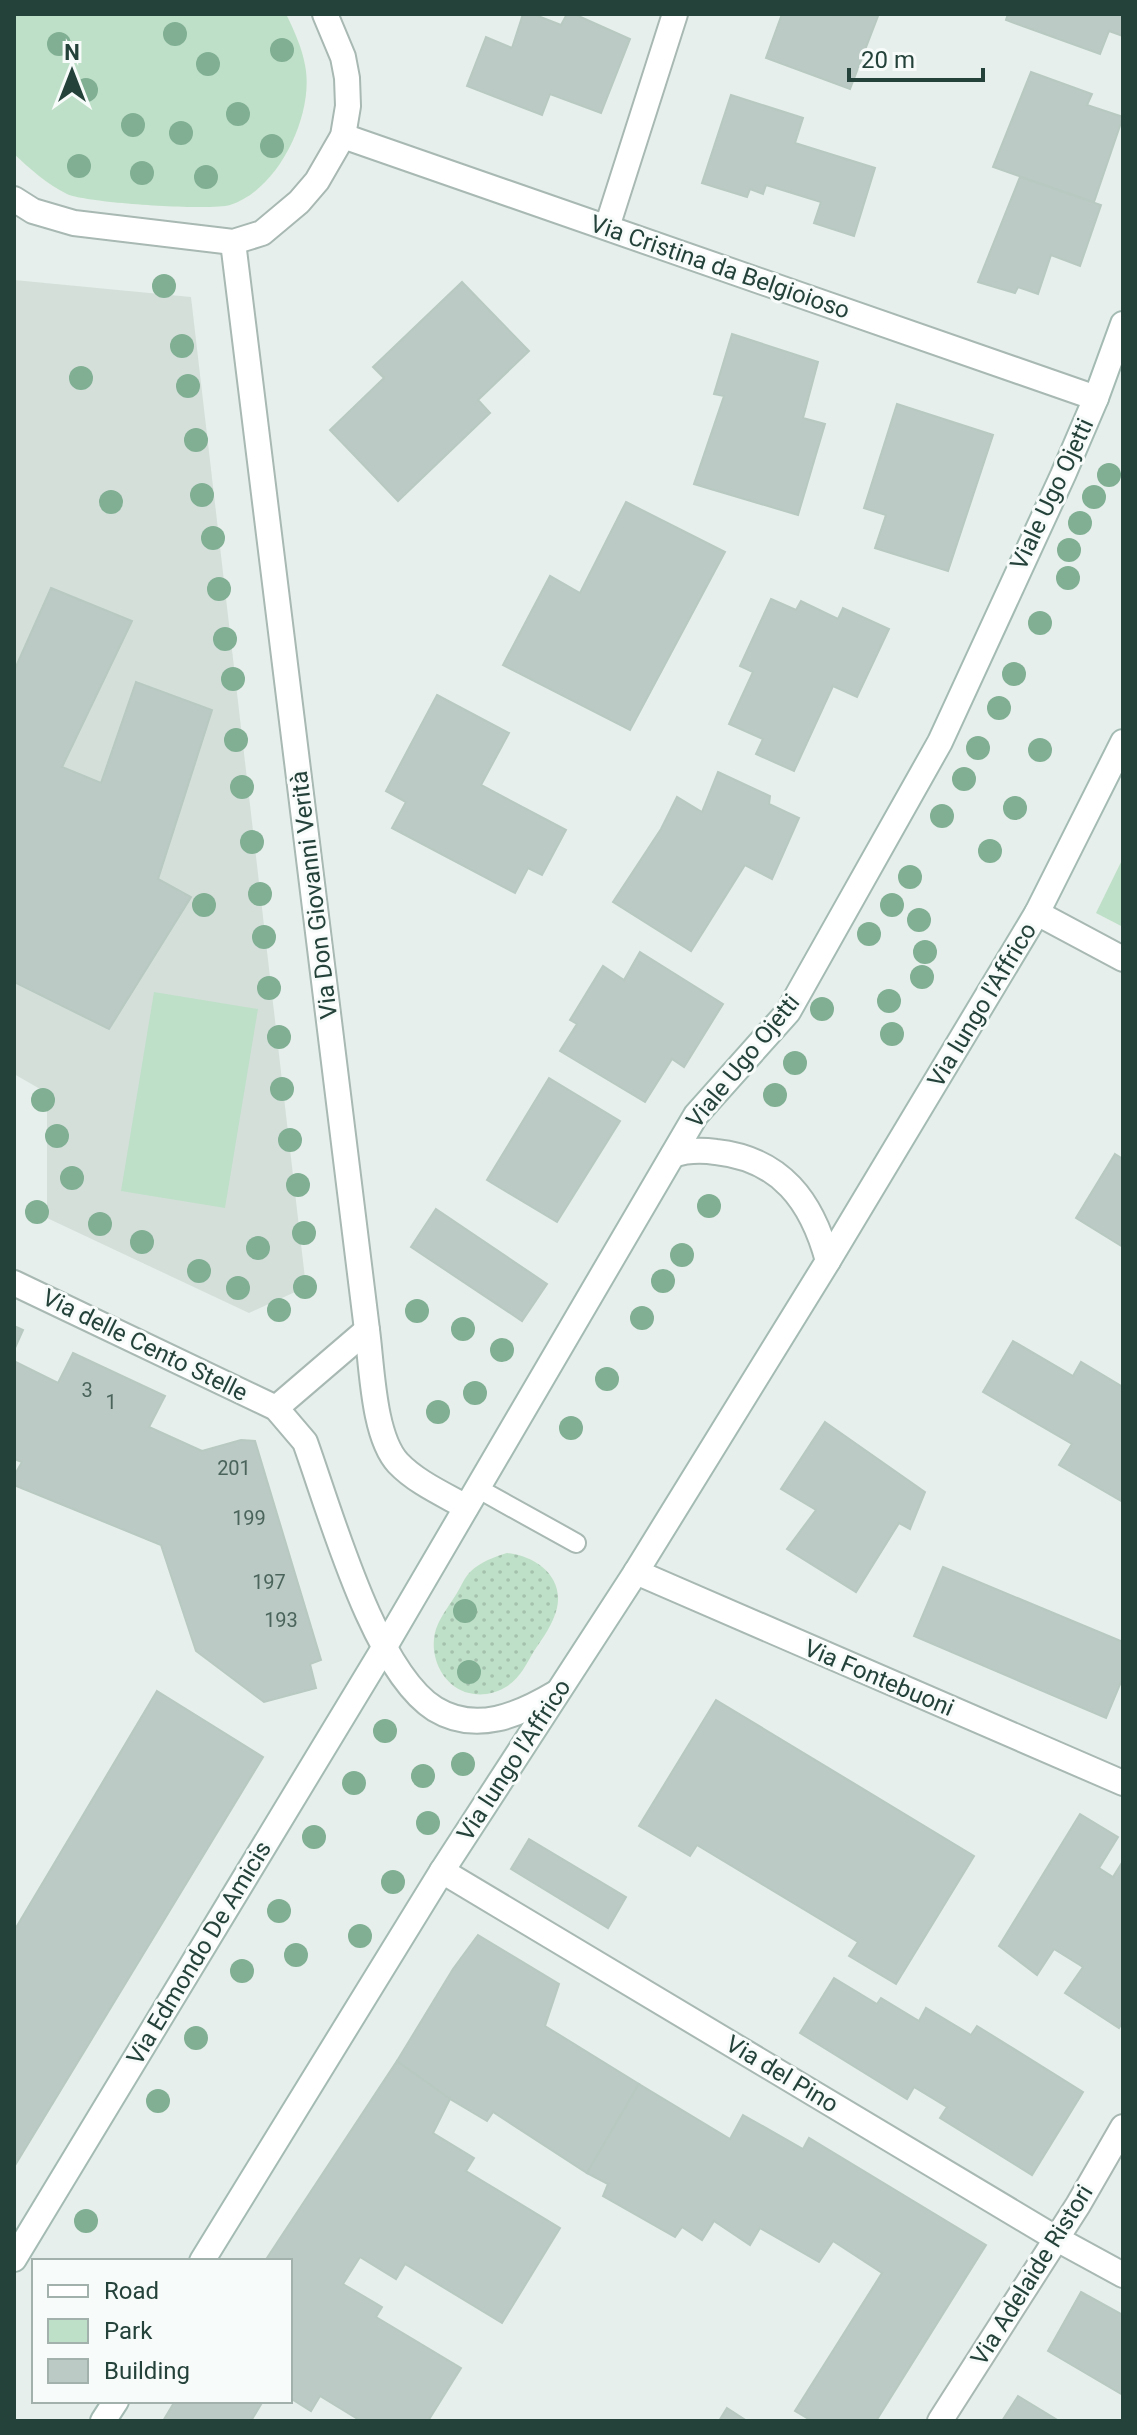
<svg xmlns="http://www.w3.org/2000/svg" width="1137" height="2435" font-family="Roboto,sans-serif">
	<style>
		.built { fill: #d4dfda }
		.grass { fill: url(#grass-dots) }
		.park { fill: #bfe0c8 }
		.building { fill: #bbcac4; stroke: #b8c9c2; stroke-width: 2 }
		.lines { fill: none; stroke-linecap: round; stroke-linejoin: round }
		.lane-casing { stroke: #a8b8b2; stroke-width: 22 }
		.street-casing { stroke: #a8b8b2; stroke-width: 28 }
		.secondary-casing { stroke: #a4bbb3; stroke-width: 28 }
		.lane { stroke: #fff; stroke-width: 18 }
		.street { stroke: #fff; stroke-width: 24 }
		.secondary { stroke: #fff; stroke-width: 24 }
		.tree { fill: #80af93 }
		.labels { text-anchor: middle; stroke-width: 6; stroke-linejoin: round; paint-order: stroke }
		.number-label { font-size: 20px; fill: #4a645c }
		.street-label { font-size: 24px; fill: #24423a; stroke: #f7fbf9 }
	</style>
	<defs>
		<pattern id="grass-dots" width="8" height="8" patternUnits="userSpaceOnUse" patternTransform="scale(2)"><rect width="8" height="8" fill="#bfe0c8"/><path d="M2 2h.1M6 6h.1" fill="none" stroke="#a4c1ad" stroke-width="1.8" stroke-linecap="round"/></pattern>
	</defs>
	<rect width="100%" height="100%" fill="#e6efeb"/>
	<path class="built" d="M14,280l177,17 115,990 -57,26 -202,-95v-125l-33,-19z"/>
	<path class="grass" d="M507,1553c28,3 57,23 50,55 -4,16 -14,30 -23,43 -8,14 -15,29 -30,37 -10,6 -24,8 -35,5 -29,-7 -43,-43 -31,-69 5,-11 13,-21 19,-31 4,-6 7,-15 13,-21 10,-10 24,-15 37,-19z"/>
	<g class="park">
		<path d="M14,14h272c8,16 16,34 19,51 10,48 -26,125 -75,140 -20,6 -144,-2 -163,-11 -20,-10 -37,-25 -53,-40z"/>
		<path d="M1123,858v69l-27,-14z"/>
		<path d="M154,992l104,17 -33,199 -104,-17z"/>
	</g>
	<g class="building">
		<path d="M523,14h10l28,11 6,-11h7l56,25 -29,74 -51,-19 -8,21 -75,-29 19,-49 26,11z"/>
		<path d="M782,14l96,2 -28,73 -84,-31z"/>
		<path d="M1008,14h115v22l-14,-5 -9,23 -94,-34z"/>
		<path d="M1031,72l61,22 -5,11 36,12 -29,85 -101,-35z"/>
		<path d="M731,95l72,23 -8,25 80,25 -21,68 -40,-13 7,-21 -55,-17 -3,9 -13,-5 -3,8 -45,-14z"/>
		<path d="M1020,177l81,28 -21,61 -29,-11 -13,39 -20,-7 -3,6 -37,-11z"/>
		<path d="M462,282l67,69 -51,49 12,13 -92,88 -68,-71 54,-52 -11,-11z"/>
		<path d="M732,334l86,28 -15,56 22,6 -27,91 -104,-31 30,-88 -10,-2z"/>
		<path d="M897,404l96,31 -45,136 -73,-23 11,-33 -22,-7z"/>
		<path d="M626,502l99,50 -95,178 -127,-65 47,-89 30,17z"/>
		<path d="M51,588l81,33 -70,146 39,16 35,-101 76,28 -54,169 33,18 -82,132 -95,-47v-311z"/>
		<path d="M771,599l25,11 5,-9 37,18 5,-11 46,21 -32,68 -24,-11 -39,85 -38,-17 7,-15 -34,-15 24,-52 -13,-6z"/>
		<path d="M437,695l72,38 -28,52 85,45 -24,45 -14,-7 -13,25 -123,-65 14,-26 -20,-11z"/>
		<path d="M718,772l52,24 -1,8 30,14 -27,61 -27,-14 -54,86 -78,-49 48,-73 16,-32 25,15z"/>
		<path d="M640,952l83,52 -39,63 -12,-8 -27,43 -85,-51 17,-27 -7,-4 33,-54 21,14z"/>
		<path d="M549,1078l71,43 -63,101 -70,-42z"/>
		<path d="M1115,1154l8,5v88l-47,-29z"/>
		<path d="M436,1209l111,75 -25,37 -111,-74z"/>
		<path d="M14,1326l9,4 -9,20z"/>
		<path d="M1013,1341l60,35 8,-14 42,25v115l-64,-37 13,-21 -89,-52z"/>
		<path d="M73,1353l92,43 -16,31 53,24 39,-11 14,1 66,219 -11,4 6,24 -52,14 -68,-51 -35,-106 -147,-60v-9l8,-14 -8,-3v-98l44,22z"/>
		<path d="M825,1422l100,70 -15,37 -11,-6 -43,69 -69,-43 29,-39 -35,-21z"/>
		<path d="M943,1567l180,75v35l-17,41 -192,-82z"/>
		<path d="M157,1691l106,66 -249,410v-236z"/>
		<path d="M716,1700l258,156 -78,128 -47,-28 9,-14 -161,-97 -7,11 -51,-30z"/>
		<path d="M1080,1814l38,23 -19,31 14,9 10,-16v160l-4,7 -54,-35 18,-26 -29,-18 -17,26 -38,-29z"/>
		<path d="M529,1839l97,58 -18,31 -97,-59z"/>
		<path d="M478,1935l81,49 -14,42 94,58 -52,89 -94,-61 -6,9 -37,-22 -53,-38 56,-92z"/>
		<path d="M834,1978l43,26 4,-6 38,23 7,-13 45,27 6,-9 106,66 -51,83 -92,-57 7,-11 -33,-20 -7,12 -107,-66z"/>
		<path d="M397,2061l53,38 -17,34 41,25 -8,13 94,57 -58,95 -97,-59 -9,15 -36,-22 -17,27 39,23 -6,10 85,51 -33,53h-67l-41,-25 -9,15 -21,-13v-137h-25z"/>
		<path d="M639,2084l91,55 13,-24 60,34 6,-11 177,107 -110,176h-64l-17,-10 87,-138 -49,-32 -14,21 -59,-34 -10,17 -36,-24 -12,19 -20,-13 -7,10 -72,-41 5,-12 -21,-11z"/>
		<path d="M1081,2292l42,23v80l-75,-44z"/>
		<path d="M1018,2396l41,25h-57z"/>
		<path d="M175,2401h88l-12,20h-88z"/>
		<path d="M727,2408l20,13h-28z"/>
	</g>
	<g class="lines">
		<defs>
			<path id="lane" d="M477,1488l99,55"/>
			<g id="street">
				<path d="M343,136l753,262"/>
				<path d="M14,199l19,12 41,12 159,19 29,-9 37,-31 18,-21 26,-45 5,-30 -1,-28 -4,-21 -18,-43"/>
				<path d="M607,227l68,-213"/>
				<path d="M233,242l134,1088c5,36 6,106 31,133 18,19 45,31 68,44"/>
				<path d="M1037,913l86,46"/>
				<path d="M673,1155c14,-5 28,-5 43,-3 65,7 96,49 112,109"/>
				<path d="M14,1283l262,125 29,34c25,69 69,229 130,267 41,25 84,6 121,-16"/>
				<path d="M276,1408l91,-78"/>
				<path d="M636,1572l487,211"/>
				<path d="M442,1871l615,368 66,36"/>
				<path d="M940,2421l138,-216 45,-78"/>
			</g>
			<g id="secondary">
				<path d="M14,2259l370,-611 312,-533 92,-103 152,-270 123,-267 33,-77 27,-74"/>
				<path d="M202,2261l240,-390 194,-299 192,-311 209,-348 86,-171"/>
				<path d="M103,2421l13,-20"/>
			</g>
		</defs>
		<use href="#lane" class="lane-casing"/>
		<use href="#street" class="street-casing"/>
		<use href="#secondary" class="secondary-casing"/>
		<use href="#lane" class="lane"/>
		<use href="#street" class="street"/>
		<use href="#secondary" class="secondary"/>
	</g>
	<g class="tree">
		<circle cx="175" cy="34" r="12"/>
		<circle cx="59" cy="44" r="12"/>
		<circle cx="282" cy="50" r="12"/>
		<circle cx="208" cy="64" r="12"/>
		<circle cx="86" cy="90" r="12"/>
		<circle cx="238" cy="114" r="12"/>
		<circle cx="133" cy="125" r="12"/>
		<circle cx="181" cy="133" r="12"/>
		<circle cx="272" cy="146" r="12"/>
		<circle cx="79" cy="166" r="12"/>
		<circle cx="142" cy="173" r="12"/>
		<circle cx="206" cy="177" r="12"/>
		<circle cx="164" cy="286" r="12"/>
		<circle cx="182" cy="346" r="12"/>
		<circle cx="81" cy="378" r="12"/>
		<circle cx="188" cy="386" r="12"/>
		<circle cx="196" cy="440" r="12"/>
		<circle cx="1109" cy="475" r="12"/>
		<circle cx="202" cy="495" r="12"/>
		<circle cx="1094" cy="497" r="12"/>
		<circle cx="111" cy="502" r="12"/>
		<circle cx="1080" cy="523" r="12"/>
		<circle cx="213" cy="538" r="12"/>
		<circle cx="1069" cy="550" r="12"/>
		<circle cx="1068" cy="578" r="12"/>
		<circle cx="219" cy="589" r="12"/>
		<circle cx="1040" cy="623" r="12"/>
		<circle cx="225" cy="639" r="12"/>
		<circle cx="1014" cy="674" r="12"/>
		<circle cx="233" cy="679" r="12"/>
		<circle cx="999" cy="708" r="12"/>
		<circle cx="236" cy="740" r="12"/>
		<circle cx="978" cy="748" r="12"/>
		<circle cx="1040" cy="750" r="12"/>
		<circle cx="964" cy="779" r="12"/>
		<circle cx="242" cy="787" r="12"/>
		<circle cx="1015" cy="808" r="12"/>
		<circle cx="942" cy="816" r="12"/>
		<circle cx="252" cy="842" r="12"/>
		<circle cx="990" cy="851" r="12"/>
		<circle cx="910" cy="877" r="12"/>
		<circle cx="260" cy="894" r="12"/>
		<circle cx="204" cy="905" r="12"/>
		<circle cx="892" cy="905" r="12"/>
		<circle cx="919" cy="920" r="12"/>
		<circle cx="869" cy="934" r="12"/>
		<circle cx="264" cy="937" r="12"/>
		<circle cx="925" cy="952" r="12"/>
		<circle cx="922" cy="977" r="12"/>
		<circle cx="269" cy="988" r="12"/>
		<circle cx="889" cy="1001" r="12"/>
		<circle cx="822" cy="1009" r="12"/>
		<circle cx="892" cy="1034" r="12"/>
		<circle cx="279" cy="1037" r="12"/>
		<circle cx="795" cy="1063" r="12"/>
		<circle cx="282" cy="1089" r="12"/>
		<circle cx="775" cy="1095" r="12"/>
		<circle cx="43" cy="1100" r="12"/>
		<circle cx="57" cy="1136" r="12"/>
		<circle cx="290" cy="1140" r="12"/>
		<circle cx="72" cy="1178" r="12"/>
		<circle cx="298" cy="1185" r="12"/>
		<circle cx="709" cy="1206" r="12"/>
		<circle cx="37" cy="1212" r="12"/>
		<circle cx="100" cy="1224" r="12"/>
		<circle cx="304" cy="1233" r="12"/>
		<circle cx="142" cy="1242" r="12"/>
		<circle cx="258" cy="1248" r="12"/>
		<circle cx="682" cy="1255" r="12"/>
		<circle cx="199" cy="1271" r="12"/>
		<circle cx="663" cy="1281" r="12"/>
		<circle cx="305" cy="1287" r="12"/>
		<circle cx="238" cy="1288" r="12"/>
		<circle cx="279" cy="1310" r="12"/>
		<circle cx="417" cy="1311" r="12"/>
		<circle cx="642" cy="1318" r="12"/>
		<circle cx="463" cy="1329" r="12"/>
		<circle cx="502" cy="1350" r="12"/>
		<circle cx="607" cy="1379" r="12"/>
		<circle cx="475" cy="1393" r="12"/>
		<circle cx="438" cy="1412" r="12"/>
		<circle cx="571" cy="1428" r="12"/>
		<circle cx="465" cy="1611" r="12"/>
		<circle cx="469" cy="1672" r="12"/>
		<circle cx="385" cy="1731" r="12"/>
		<circle cx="463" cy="1764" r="12"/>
		<circle cx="423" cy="1776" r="12"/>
		<circle cx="354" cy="1783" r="12"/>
		<circle cx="428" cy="1823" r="12"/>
		<circle cx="314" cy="1837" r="12"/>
		<circle cx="393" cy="1882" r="12"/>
		<circle cx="279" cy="1911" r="12"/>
		<circle cx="360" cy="1936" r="12"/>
		<circle cx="296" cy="1955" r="12"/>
		<circle cx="242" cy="1971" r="12"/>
		<circle cx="196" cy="2038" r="12"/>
		<circle cx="158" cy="2101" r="12"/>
		<circle cx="86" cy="2221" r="12"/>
	</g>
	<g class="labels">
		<g class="number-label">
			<text x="87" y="1397">3</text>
			<text x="111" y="1409">1</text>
			<text x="234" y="1475">201</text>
			<text x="249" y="1525">199</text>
			<text x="269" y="1589">197</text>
			<text x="281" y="1627">193</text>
		</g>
		<g class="street-label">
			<text transform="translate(720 267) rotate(19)" y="8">Via Cristina da Belgioioso</text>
			<text transform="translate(1052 494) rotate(-65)" y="8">Viale Ugo Ojetti</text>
			<text transform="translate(314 895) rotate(-97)" y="8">Via Don Giovanni Verità</text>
			<text transform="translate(982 1005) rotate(-59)" y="8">Via lungo l'Affrico</text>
			<text transform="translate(743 1061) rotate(-51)" y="8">Viale Ugo Ojetti</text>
			<text transform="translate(145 1345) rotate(26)" y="8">Via delle Cento Stelle</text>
			<text transform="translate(879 1678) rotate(23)" y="8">Via Fontebuoni</text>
			<text transform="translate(514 1760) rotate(-57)" y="8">Via lungo l'Affrico</text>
			<text transform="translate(199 1953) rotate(-59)" y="8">Via Edmondo De Amicis</text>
			<text transform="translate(782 2074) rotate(31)" y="8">Via del Pino</text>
			<text transform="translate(1032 2275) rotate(-58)" y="8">Via Adelaide Ristori</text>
		</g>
	</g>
	<rect width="1137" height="2435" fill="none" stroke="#24423a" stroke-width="32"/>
	<rect x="32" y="2259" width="260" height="144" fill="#f7fbf9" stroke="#a3b1ad" stroke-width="2"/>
	<rect x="48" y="2285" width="40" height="12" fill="#ffffff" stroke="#a3b1ad" stroke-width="2"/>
	<text x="104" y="2299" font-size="24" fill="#24423a">Road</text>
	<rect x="48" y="2319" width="40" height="24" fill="#bfe0c8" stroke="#a3b1ad" stroke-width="2"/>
	<text x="104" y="2339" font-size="24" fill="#24423a">Park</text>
	<rect x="48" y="2359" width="40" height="24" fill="#bbcac4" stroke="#a3b1ad" stroke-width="2"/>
	<text x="104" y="2379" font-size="24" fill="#24423a">Building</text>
	<g transform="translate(72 72)" stroke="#f7fbf9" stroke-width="6" paint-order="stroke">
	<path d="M0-6L14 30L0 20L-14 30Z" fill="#24423a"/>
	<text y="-12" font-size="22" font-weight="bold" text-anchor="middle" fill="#24423a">N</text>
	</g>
	<path d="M849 68v12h134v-12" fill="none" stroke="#24423a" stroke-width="4"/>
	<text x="861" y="68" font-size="24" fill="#24423a" stroke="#f7fbf9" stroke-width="6" paint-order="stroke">20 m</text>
</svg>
